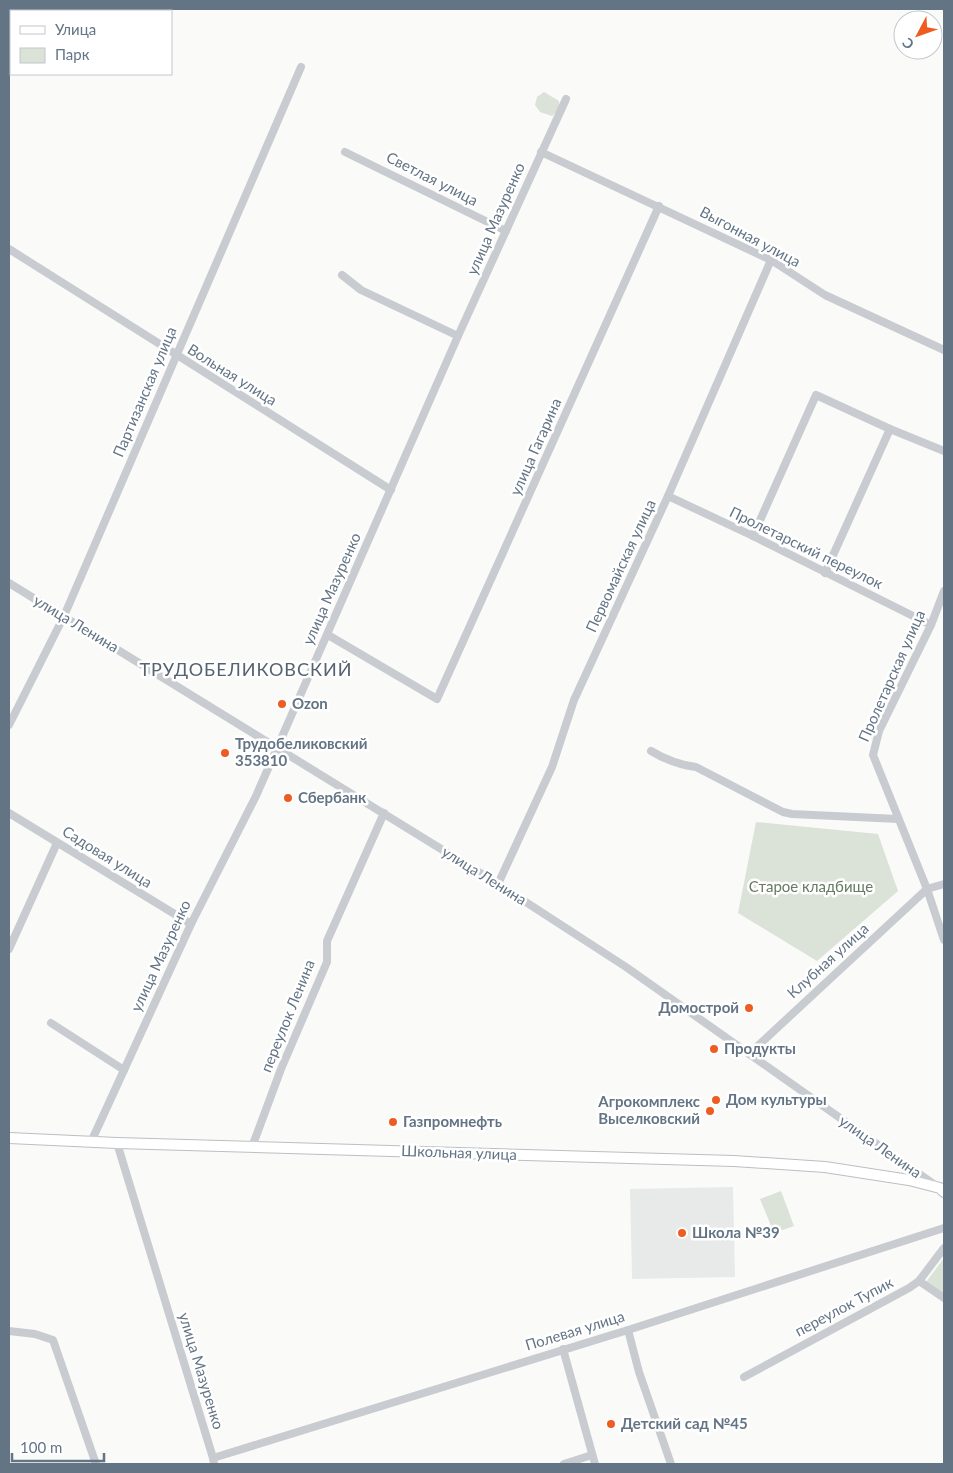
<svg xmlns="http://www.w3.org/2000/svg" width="953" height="1473" font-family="Lato,sans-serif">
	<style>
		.built { fill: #e8e9e9 }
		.green { fill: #dbe2d8 }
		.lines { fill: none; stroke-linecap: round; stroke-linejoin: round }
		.major-casing { stroke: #bbbfc3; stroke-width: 12 }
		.minor { stroke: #c8ccd0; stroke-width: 8 }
		.major { stroke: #fff; stroke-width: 10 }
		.rail-casing { stroke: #a8aeb5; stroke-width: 4 }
		.rail { stroke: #fff; stroke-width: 2; stroke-dasharray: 5.5; stroke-linecap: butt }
		.poi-dot { fill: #ef5c22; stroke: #fff; stroke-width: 2 }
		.labels { text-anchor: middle; stroke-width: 5; stroke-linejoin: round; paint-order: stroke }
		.street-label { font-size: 15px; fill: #637485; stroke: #fff }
		.poi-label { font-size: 15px; font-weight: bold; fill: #637485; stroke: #fff; text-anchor: start }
		.park-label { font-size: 15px; fill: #667b62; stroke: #fff }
		.quarter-label { font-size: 18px; letter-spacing: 1px; fill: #55626f; stroke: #fff }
	</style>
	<rect width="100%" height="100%" fill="#fafaf8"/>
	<path class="built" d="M733,1187l2,90 -103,2 -2,-90z"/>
	<g class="green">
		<path d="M544,92l15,9c1,7 -2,11 -7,15l-12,-4 -5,-7 2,-8z"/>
		<path d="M756,822l122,12 20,57 -81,70 -79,-48z"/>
		<path d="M781,1191l13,35 -20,7 -14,-34z"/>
		<path d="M944,1258v36l-18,-12z"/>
	</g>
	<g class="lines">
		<defs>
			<path id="major" d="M9,1138l108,5 617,18 91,6 84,13 31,8 4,4"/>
		</defs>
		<use href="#major" class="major-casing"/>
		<g class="minor">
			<path d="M345,152l161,79"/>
			<path d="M541,152l230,108 54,35 119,55"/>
			<path d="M9,249l382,241"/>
			<path d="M342,275l19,15 97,46"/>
			<path d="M668,496l85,40 178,89"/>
			<path d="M753,536l63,-141 74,34 54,22"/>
			<path d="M825,573l65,-144"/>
			<path d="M9,583l489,301 128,83 309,218"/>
			<path d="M944,591l-13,34 -52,106 -6,24 54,134 17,51"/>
			<path d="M328,635l109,64 222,-493"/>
			<path d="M9,725l55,-109 237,-549"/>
			<path d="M651,751c15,9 28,14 45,16l87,45 9,2 106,5"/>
			<path d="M9,813l182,111"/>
			<path d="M498,884l54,-117 22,-67 94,-204 103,-236"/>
			<path d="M9,949l48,-106"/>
			<path d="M51,1023l73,47"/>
			<path d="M749,1054l178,-165 17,-5"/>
			<path d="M91,1142l100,-218 65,-128 202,-460 108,-237"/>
			<path d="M117,1143l96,315 1,6"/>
			<path d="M252,1147l29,-78 46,-107v-21l57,-128"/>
			<path d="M919,1281l25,17"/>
			<path d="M628,1330l11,42 32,92"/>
			<path d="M9,1331l26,3 18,6 43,124"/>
			<path d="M563,1349l32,115"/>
			<path d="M744,1377l165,-89 10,-7 25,-33"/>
			<path d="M213,1458l415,-128 316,-102"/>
			<path d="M564,1464l28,-9"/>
		</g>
		<use href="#major" class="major"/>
		<defs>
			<g id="rail">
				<path d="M55,11l6,-2"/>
				<path d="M72,11l7,-2"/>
				<path d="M9,29l2,-1"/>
			</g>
		</defs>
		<use href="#rail" class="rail-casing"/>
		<use href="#rail" class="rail"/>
	</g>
	<g class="poi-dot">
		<circle cx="282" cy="704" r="5"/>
		<circle cx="225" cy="753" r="5"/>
		<circle cx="288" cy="798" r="5"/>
		<circle cx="749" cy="1008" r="5"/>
		<circle cx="714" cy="1049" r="5"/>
		<circle cx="716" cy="1100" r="5"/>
		<circle cx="710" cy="1111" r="5"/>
		<circle cx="393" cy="1122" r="5"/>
		<circle cx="682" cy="1233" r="5"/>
		<circle cx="611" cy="1424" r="5"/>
	</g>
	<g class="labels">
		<g class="street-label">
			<text transform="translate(432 179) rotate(27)" y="5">Светлая улица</text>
			<text transform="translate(496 219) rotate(-66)" y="5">улица Мазуренко</text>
			<text transform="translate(750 237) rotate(28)" y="5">Выгонная улица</text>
			<text transform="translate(232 375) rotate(32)" y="5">Вольная улица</text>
			<text transform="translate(145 392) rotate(-67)" y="5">Партизанская улица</text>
			<text transform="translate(536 447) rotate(-66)" y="5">улица Гагарина</text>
			<text transform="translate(806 548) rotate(26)" y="5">Пролетарский переулок</text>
			<text transform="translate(621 566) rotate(-65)" y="5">Первомайская улица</text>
			<text transform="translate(332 589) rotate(-66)" y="5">улица Мазуренко</text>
			<text transform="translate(76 624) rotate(31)" y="5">улица Ленина</text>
			<text transform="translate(892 676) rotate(-66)" y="5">Пролетарская улица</text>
			<text transform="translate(107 857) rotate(32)" y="5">Садовая улица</text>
			<text transform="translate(484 876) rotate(32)" y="5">улица Ленина</text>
			<text transform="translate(161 956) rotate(-65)" y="5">улица Мазуренко</text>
			<text transform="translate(828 961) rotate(-42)" y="5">Клубная улица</text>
			<text transform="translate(288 1016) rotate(-68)" y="5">переулок Ленина</text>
			<text transform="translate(880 1147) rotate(35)" y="5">улица Ленина</text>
			<text transform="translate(459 1153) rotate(2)" y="5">Школьная улица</text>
			<text transform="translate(844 1307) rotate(-28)" y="5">переулок Тупик</text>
			<text transform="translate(575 1331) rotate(-17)" y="5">Полевая улица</text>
			<text transform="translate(201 1371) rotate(73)" y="5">улица Мазуренко</text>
		</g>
		<g class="poi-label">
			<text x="292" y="709">Ozon</text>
			<text x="235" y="749">Трудобеликовский<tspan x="235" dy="17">353810</tspan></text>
			<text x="298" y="803">Сбербанк</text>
			<text x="739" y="1013" text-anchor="end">Домострой</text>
			<text x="724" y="1054">Продукты</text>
			<text x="726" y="1105">Дом культуры</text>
			<text x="700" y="1107" text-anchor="end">Агрокомплекс<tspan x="700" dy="17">Выселковский</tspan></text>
			<text x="403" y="1127">Газпромнефть</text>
			<text x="692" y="1238">Школа №39</text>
			<text x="621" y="1429">Детский сад №45</text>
		</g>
		<g class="park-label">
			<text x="811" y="892">Старое кладбище</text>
		</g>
		<g class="quarter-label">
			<text x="246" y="676">ТРУДОБЕЛИКОВСКИЙ</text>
		</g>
	</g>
	<rect width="953" height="1473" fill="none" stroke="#637485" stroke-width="20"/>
	<rect x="10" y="10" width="162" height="65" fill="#ffffff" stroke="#c1c7ce"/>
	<rect x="20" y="26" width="25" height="8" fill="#ffffff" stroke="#c1c7ce"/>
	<text x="55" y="35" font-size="15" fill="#637485">Улица</text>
	<rect x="20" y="48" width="25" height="15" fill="#dbe2d8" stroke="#c1c7ce"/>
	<text x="55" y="60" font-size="15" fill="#637485">Парк</text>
	<g transform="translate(918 35) rotate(229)"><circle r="24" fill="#ffffff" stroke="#c1c7ce"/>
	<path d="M0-4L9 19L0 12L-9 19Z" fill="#ef5c22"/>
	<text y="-8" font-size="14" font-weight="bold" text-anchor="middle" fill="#637485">С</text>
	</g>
	<path d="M12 1453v8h92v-8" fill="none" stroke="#637485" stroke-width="2.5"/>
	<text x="20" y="1453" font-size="15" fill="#637485" stroke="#ffffff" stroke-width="4" paint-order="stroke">100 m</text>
</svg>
